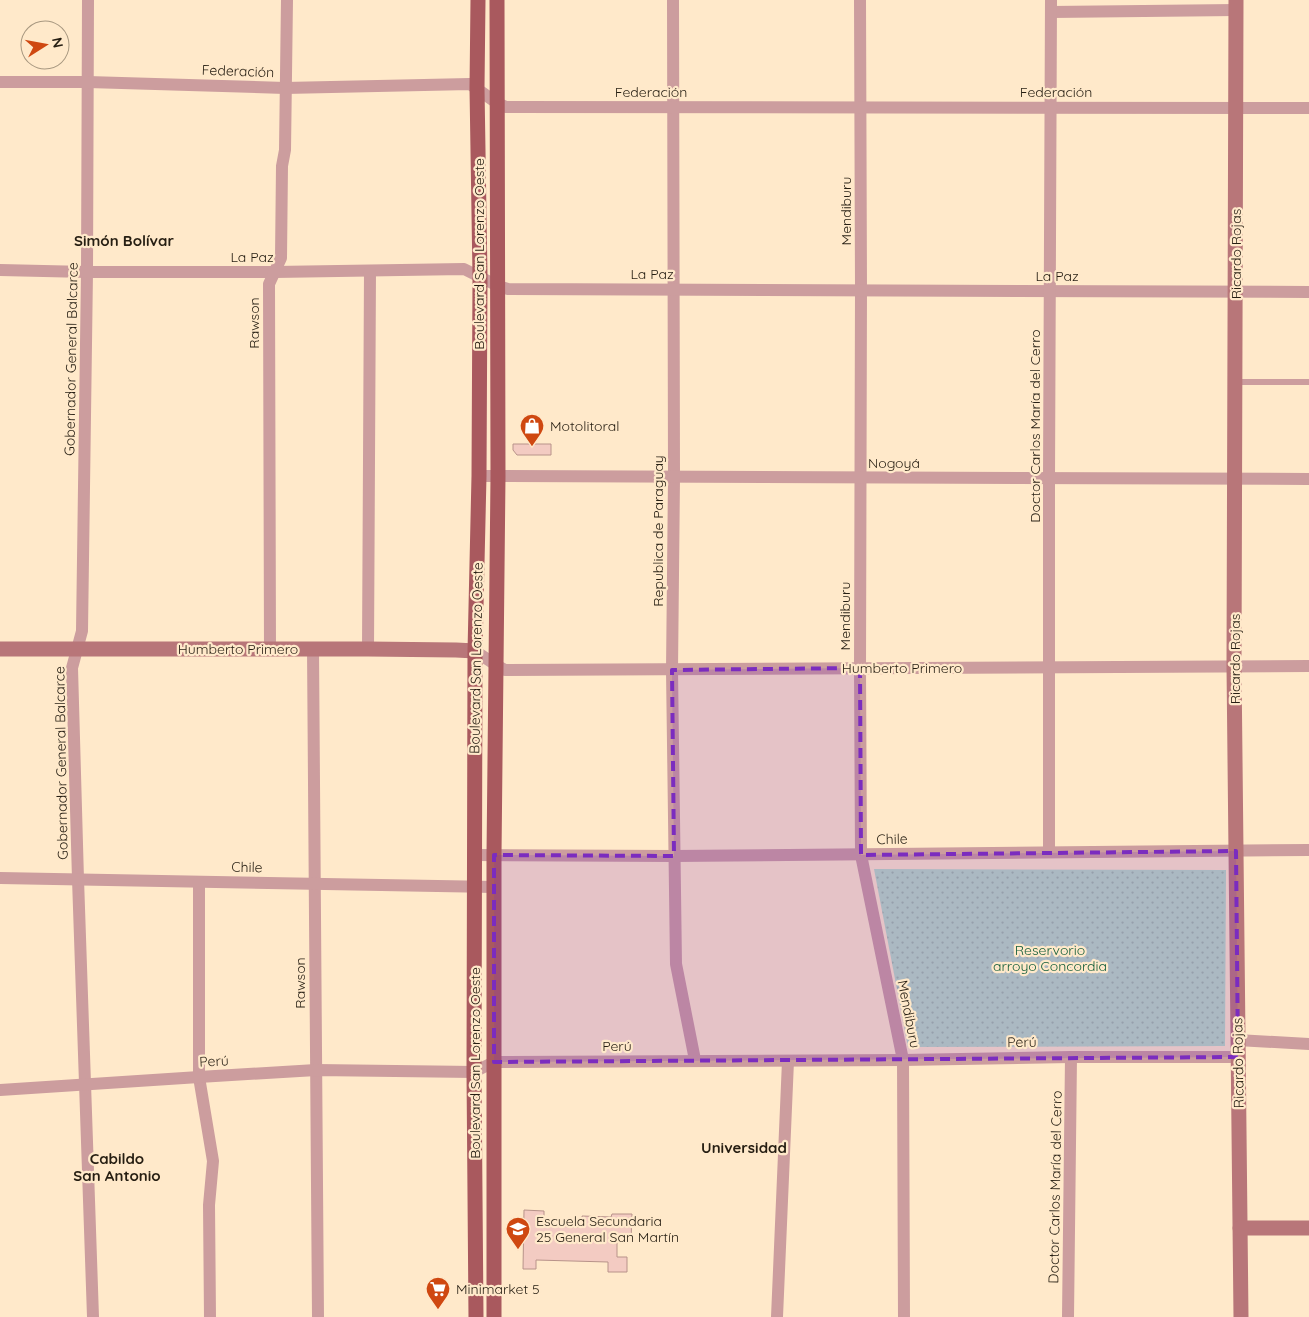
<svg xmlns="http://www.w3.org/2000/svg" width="1309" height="1317" font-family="Quicksand,sans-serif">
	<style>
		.park { fill: url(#park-dots) }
		.building { fill: #f3cbc2; stroke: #b8938a }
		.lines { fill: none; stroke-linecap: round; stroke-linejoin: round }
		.lane { stroke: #cc9d9e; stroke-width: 6 }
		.street { stroke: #cc9d9e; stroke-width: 12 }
		.secondary { stroke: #b87679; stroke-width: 15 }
		.primary { stroke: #a9595e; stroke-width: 15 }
		.marked { fill: #7b2cbf; fill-opacity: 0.2; stroke: #7b2cbf; stroke-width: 4; stroke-dasharray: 10 6; stroke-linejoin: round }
		.labels { text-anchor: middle; stroke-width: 4.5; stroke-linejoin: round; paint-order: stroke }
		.street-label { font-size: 14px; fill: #261e12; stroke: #ffe9ca }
		.poi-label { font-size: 14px; fill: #261e12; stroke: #ffe9ca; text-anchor: start }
		.park-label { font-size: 14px; fill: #135d39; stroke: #ffe9ca }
		.neighbourhood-label { font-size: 15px; font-weight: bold; fill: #261e12; stroke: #ffe9ca }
	</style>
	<defs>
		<pattern id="park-dots" width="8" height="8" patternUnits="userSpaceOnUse" patternTransform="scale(1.25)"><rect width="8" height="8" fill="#b7dcc4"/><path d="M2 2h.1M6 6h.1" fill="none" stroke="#9dbca7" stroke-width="1.8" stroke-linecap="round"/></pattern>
	</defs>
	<rect width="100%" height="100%" fill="#ffe9ca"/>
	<path class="park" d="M874,869l352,1 -1,176 -317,1z"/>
	<g class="building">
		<path d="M513,444h38v11h-34l-4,-5z"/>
		<path d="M524,1210l20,1v15l38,1v-11l29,1 1,-3h20l-1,26h-14v17h10v15h-19v-10l-72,-2v9h-13z"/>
	</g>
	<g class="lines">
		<path class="lane" d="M1236,382h73"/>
		<g class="street">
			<path d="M88,0l-1,272 -5,359 -10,37 6,211 15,438"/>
			<path d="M673,0l1,478 -2,192 4,294 19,96"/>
			<path d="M860,0l1,289 -1,379 1,187 42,205 1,257"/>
			<path d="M1051,12l185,-2"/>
			<path d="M0,82h88l197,6 185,-4 27,19 9,4 803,1"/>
			<path d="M0,270l87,2h188l189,-3 34,17 10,3 801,3"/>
			<path d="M479,476l830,3"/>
			<path d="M270,649l-1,-365 12,-26 1,-92 3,-16 2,-150"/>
			<path d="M313,649l5,668"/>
			<path d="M368,649l2,-378"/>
			<path d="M475,651l21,14 9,5 804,-4"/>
			<path d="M1049,852v-374l2,-478"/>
			<path d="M475,855l199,1 635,-6"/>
			<path d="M0,878l494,9"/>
			<path d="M199,882v195l14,84 -4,44 1,112"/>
			<path d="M1237,1040l72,4"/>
			<path d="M0,1090l199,-13 117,-7 158,2 20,-10 409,-2 168,-3h167"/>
			<path d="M777,1317l11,-256"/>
			<path d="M1068,1317l3,-260"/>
		</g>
		<g class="secondary">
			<path d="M1236,0l-2,666 7,651"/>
			<path d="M0,649h368l88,1 19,1"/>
			<path d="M1240,1228h69"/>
		</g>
		<g class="primary">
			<path d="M476,1317l-2,-245 1,-421 4,-175 1,-200 -3,-188 1,-88"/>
			<path d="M494,1317v-462l4,-379 -1,-476"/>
		</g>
	</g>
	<path class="marked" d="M860,668l1,187 375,-4 2,206 -744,5v-207l180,1 -2,-186z"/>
	<defs>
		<symbol id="shop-pin" viewBox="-11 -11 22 30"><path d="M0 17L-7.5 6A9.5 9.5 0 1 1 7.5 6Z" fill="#cf4811" stroke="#ffe9ca"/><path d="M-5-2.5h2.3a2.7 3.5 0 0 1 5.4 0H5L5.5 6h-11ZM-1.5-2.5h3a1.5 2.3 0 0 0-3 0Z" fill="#fff"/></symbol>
		<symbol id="school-pin" viewBox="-11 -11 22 30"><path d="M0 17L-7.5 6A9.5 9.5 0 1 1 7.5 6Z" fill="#cf4811" stroke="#ffe9ca"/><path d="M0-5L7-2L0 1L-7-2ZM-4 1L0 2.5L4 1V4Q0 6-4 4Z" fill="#fff"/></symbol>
		<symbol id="supermarket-pin" viewBox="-11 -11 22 30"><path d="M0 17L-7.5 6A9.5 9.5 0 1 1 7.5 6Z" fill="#cf4811" stroke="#ffe9ca"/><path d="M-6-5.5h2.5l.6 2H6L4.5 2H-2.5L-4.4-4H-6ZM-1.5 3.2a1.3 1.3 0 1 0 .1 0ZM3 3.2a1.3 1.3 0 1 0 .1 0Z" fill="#fff"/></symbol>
	</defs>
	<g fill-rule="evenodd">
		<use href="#shop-pin" x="518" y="412" width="28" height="38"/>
		<use href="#school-pin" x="504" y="1215" width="28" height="38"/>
		<use href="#supermarket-pin" x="424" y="1275" width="28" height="38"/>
	</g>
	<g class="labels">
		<g class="street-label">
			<text transform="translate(238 71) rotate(2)" y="5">Federación</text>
			<text x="651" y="97">Federación</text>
			<text x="1056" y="97">Federación</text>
			<text transform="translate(846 211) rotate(-90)" y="5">Mendiburu</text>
			<text transform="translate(479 254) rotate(-90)" y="5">Boulevard San Lorenzo Oeste</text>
			<text transform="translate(1236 254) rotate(-90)" y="5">Ricardo Rojas</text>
			<text x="252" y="262">La Paz</text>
			<text x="652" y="279">La Paz</text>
			<text x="1057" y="281">La Paz</text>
			<text transform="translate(254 323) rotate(-90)" y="5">Rawson</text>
			<text transform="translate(71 359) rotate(-89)" y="5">Gobernador General Balcarce</text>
			<text transform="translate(1035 426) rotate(-90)" y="5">Doctor Carlos María del Cerro</text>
			<text x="894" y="468">Nogoyá</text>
			<text transform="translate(658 531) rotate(-90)" y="5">Republica de Paraguay</text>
			<text transform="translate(845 616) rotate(-90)" y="5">Mendiburu</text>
			<text x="238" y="654">Humberto Primero</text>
			<text transform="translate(476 658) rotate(-89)" y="5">Boulevard San Lorenzo Oeste</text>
			<text transform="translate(1235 659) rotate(-90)" y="5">Ricardo Rojas</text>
			<text x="902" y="673">Humberto Primero</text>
			<text transform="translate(61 763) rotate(-91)" y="5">Gobernador General Balcarce</text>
			<text transform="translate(892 839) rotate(-1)" y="5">Chile</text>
			<text transform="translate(247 867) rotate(1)" y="5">Chile</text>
			<text transform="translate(300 983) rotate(-90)" y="5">Rawson</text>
			<text transform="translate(909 1014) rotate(79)" y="5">Mendiburu</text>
			<text transform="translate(1022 1042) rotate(-1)" y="5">Perú</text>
			<text x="617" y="1051">Perú</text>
			<text transform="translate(214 1061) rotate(-3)" y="5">Perú</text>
			<text transform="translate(475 1063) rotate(-90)" y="5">Boulevard San Lorenzo Oeste</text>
			<text transform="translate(1238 1063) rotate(-91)" y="5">Ricardo Rojas</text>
			<text transform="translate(1055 1187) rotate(-89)" y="5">Doctor Carlos María del Cerro</text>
		</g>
		<g class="poi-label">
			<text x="550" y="431">Motolitoral</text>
			<text x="536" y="1226">Escuela Secundaria<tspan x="536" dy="16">25 General San Martín</tspan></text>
			<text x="456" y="1294">Minimarket 5</text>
		</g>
		<g class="park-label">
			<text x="1050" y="955">Reservorio<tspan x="1050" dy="16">arroyo Concordia</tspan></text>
		</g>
		<g class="neighbourhood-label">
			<text x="124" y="246">Simón Bolívar</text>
			<text x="744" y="1153">Universidad</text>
			<text x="117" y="1164">Cabildo<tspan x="117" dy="17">San Antonio</tspan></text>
		</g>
	</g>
	<g transform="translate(45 45) rotate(79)"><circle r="24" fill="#ffe9ca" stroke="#a89880"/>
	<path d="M0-4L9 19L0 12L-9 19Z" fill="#cf4811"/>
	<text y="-8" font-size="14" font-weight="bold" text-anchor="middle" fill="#261e12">N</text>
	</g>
</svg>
